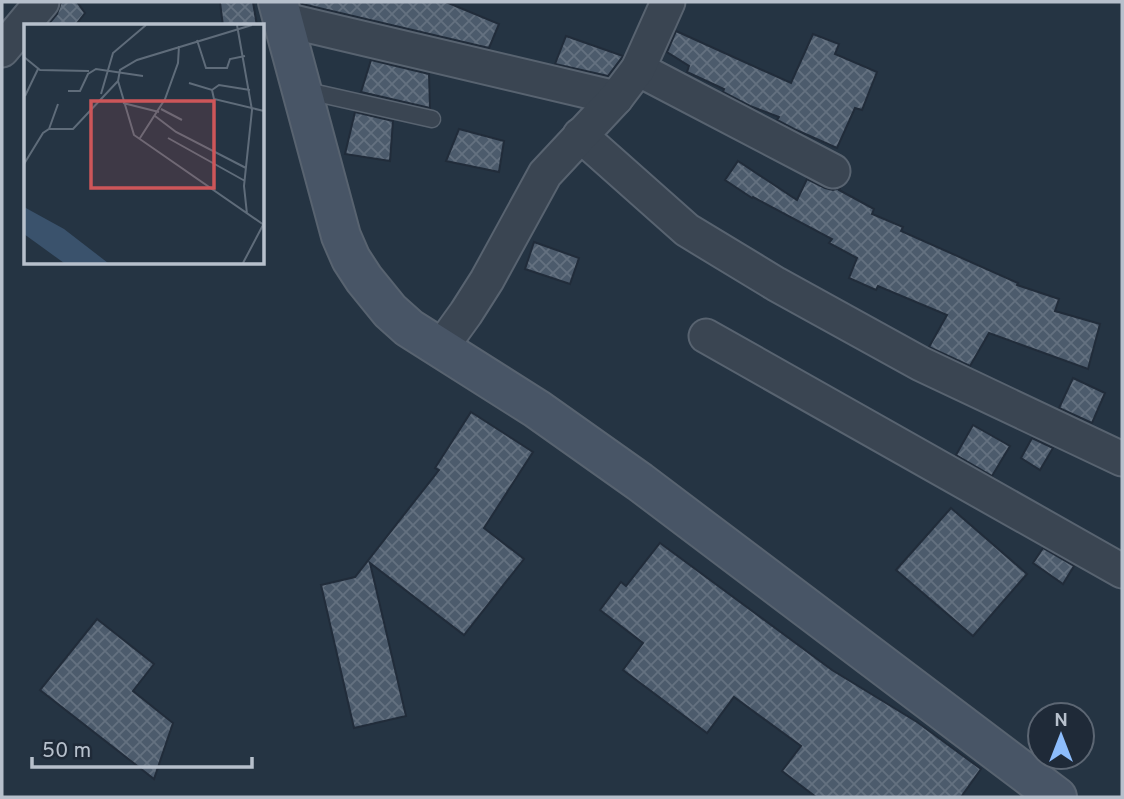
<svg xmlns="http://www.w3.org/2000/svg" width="1124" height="799" font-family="Overpass,sans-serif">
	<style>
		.building { fill: url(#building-cross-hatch); stroke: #212c3a; stroke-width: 2 }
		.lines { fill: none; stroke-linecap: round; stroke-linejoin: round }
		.service-casing { stroke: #586370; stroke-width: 19 }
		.minor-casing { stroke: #586370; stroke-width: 37 }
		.secondary-casing { stroke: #586370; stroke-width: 42 }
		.service { stroke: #3a4552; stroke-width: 16 }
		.minor { stroke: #3a4552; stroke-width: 33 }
		.secondary { stroke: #485566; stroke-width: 38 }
		.inset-road { fill: none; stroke: #5f6c7a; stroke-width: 2 }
		.view { fill: #cd5659; fill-opacity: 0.15; stroke: #cd5659; stroke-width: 3.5 }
		.inset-edge { fill: none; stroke: #b7c0cc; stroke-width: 3.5 }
	</style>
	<defs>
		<pattern id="building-cross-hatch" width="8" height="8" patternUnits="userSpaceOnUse" patternTransform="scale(1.75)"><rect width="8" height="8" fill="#4c5b6c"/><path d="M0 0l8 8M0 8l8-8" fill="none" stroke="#647180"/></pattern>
	</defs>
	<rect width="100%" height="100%" fill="#253443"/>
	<g class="building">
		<path d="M61,2h16l8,11 -10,13h-28l10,-12z"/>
		<path d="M220,2h33l4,24h-34z"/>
		<path d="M302,2h144l53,22 -10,24 -187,-44z"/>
		<path d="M676,31l115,52 22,-49 26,10 -4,10 42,18 -15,38 -7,-2 -18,40 -43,-19 -17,-9 2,-3 -29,-11 -27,-14 1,-3 -37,-17 2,-6 -22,-14z"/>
		<path d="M566,36l57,20 -15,20 -53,-12z"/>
		<path d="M371,60l58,14 1,34 -69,-16z"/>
		<path d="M355,112l38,9 -3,40 -45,-7z"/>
		<path d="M459,129l45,12 -5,31 -53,-11z"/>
		<path d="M738,161l59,39 10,-21 18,9 8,2 7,-2 -1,2 35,19 -2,5 31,13 -2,4 117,52 -1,2 42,14 -4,12 45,13 -12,45 -99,-36 -19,33 -41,-19 18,-32 -69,-29 -2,4 -27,-12 8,-20 -28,-15 3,-4 -79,-42 -1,1 -27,-18z"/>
		<path d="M534,242l45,16 -9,26 -45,-15z"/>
		<path d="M1073,378l32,15 -13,30 -33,-15z"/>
		<path d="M471,412l62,40 -49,76 40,31 -60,76 -94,-72 36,153 -52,12 -33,-143 34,-8 84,-107 -4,-2z"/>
		<path d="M973,425l37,21 -18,30 -36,-21z"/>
		<path d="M1032,438l21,10 -13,22 -19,-12z"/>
		<path d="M951,508l76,66 -54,62 -77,-66z"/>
		<path d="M660,543l172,127 85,52 64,47 -20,28h-145l-34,-26 19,-25 -67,-49 -27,36 -84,-63 20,-27 -43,-33 21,-28 5,4z"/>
		<path d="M1043,548l31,18 -11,18 -30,-21z"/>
		<path d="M97,619l57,45 -21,27 40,32 -19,56 -114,-89z"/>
	</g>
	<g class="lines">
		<defs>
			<path id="service" d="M303,90l129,29"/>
			<g id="minor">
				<path d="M281,19l335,79"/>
				<path d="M2,50l40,-48"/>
				<path d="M638,69l195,102"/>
				<path d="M580,135l107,95 89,54 145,80 201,95"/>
				<path d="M706,336l416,235"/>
				<path d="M440,349l26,-36 21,-33 58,-106 71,-76 22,-29 30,-67"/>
			</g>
			<path id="secondary" d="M278,2l63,234 10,23 13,20 26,32 19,17 128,81 103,73 417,315"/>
		</defs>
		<use href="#service" class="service-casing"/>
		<use href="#minor" class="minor-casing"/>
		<use href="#secondary" class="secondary-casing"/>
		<use href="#service" class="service"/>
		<use href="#minor" class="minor"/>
		<use href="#secondary" class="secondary"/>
	</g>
	<g transform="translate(24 24)">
		<rect width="240" height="240" fill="#253443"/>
		<path d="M0,183l40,22 44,34h-44l-40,-29z" fill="#3a526c"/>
		<path class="inset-road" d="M213,1l15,85 -8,76 3,28M228,1l-115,35 -17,10 -2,11 16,54 130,90M173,16l9,28h21l3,-9 15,-3M0,33l16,13 49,1M165,59l23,7 7,-5 31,5M188,66l2,9 50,12M44,67h12l8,-17 8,-5 47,7M77,70l12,-41 33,-28M1,72l13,-27M99,79l36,9M137,85l21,11M131,92l21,16 70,36M25,105l9,-25M116,114l25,-39 13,-36 1,-17M144,114l77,43M0,140l19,-31 6,-4h24l45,-48M219,239l20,-38"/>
		<path class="view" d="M67,77h123v87h-123z"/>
		<rect width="240" height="240" class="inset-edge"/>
	</g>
	<rect width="1124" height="799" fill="none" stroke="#b7c0cc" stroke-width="7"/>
	<g transform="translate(1061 736)"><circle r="33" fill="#1f2a38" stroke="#5c6673" stroke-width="2"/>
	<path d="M0-5L12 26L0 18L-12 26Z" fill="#8dbdfc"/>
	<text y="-10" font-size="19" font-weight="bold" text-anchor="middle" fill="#b7c0cc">N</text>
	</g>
	<path d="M32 757v10h220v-10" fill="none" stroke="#b7c0cc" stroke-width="3.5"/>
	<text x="42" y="757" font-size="21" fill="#b7c0cc" stroke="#1f2a38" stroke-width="5" paint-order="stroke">50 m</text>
</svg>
